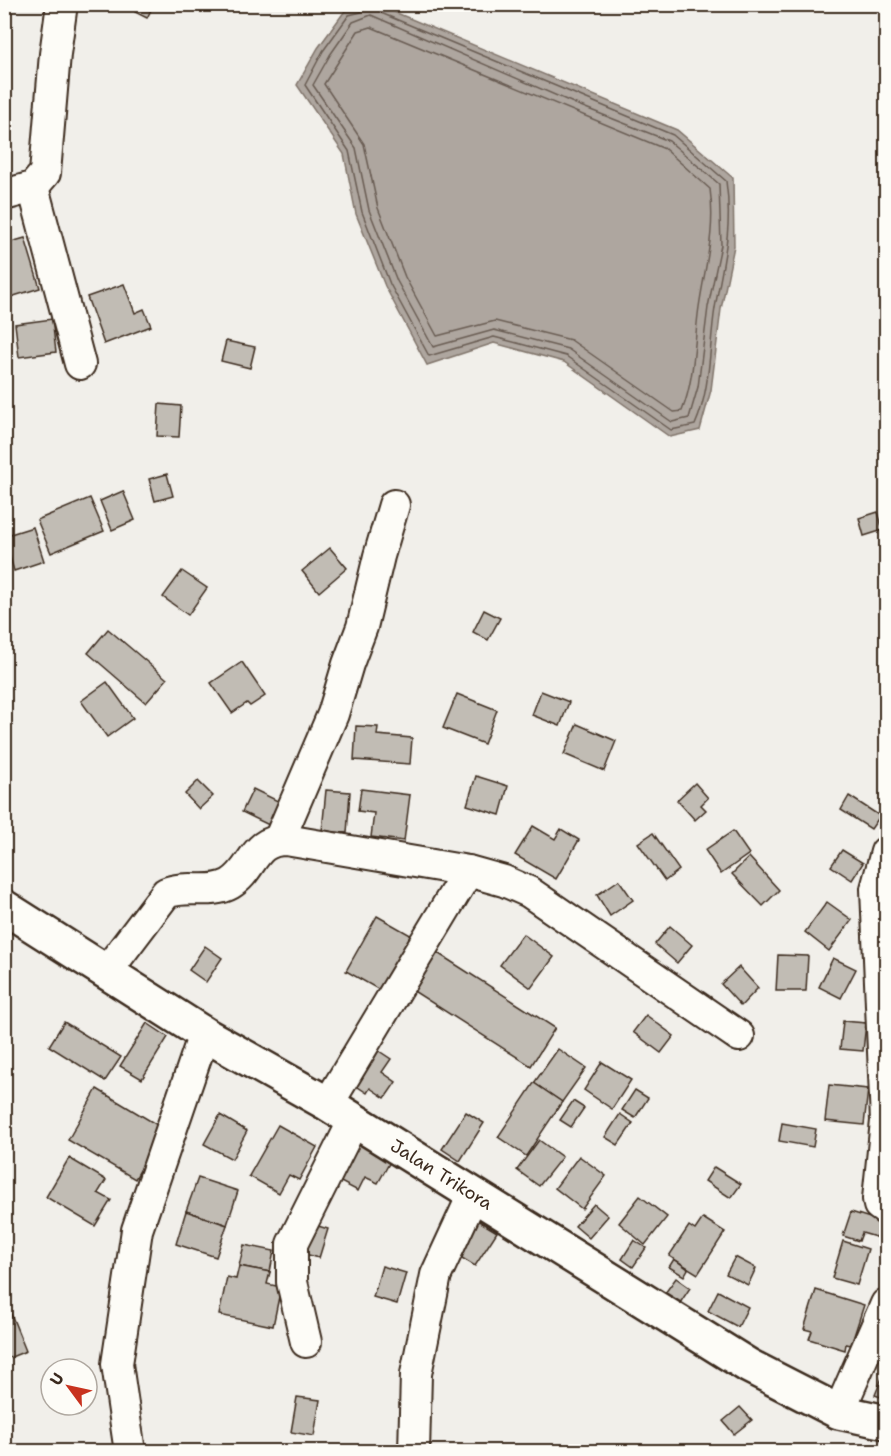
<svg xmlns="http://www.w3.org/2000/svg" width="891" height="1456" font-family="'Shantell Sans',sans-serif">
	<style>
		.water { fill: #aea69f; stroke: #80746b; stroke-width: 1.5 }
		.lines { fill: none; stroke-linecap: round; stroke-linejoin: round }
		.shore { stroke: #695c52; stroke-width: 1.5 }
		.building { fill: #c1bcb4; stroke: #3b2a1e; stroke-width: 1.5 }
		.minor-casing { stroke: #3b2a1e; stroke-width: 34 }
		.tertiary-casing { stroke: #3b2a1e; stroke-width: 38 }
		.minor { stroke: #fdfcf7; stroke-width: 30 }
		.tertiary { stroke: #fdfcf7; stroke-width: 33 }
		.labels { text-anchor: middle; stroke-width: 5; stroke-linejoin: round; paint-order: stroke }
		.street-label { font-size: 18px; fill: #3b2a1e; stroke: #fdfcf7 }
	</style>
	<rect width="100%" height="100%" fill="#f1efea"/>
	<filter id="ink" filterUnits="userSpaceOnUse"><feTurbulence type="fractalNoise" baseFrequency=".0167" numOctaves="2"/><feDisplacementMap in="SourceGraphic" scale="12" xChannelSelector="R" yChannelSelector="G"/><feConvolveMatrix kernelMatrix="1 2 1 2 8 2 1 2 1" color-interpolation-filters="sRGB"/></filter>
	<g filter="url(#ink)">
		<path class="water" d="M380,6l297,124 56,48 1,68 -13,63 -10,81 -11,40 -30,7 -106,-75 -70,-19 -67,22 -42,-79 -29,-72 -12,-60 -47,-69 21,-37 29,-40z"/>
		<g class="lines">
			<g class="shore">
				<path d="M364,4l-3,8 -12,3 -26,36 -18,34 44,66 13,61 28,72 39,72 65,-19 72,19 105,74 24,-5c16,-36 14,-79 20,-117 8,-45 18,-80 11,-127l-53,-46 -292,-122 -5,-9"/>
				<path d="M371,15l207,90 91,36 50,43 2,61 -13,62 -10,80 -9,31 -17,4 -104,-73 -74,-19 -61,17 -36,-66 -28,-71 -13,-62 -43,-63 17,-30 23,-33z"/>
				<path d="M371,27l294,122 45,40c6,42 -5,77 -11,118 -5,34 -4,71 -17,104l-8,1 -103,-72 -76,-19 -58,15 -32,-59 -27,-69 -14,-64 -40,-60 34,-53z"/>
			</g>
		</g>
		<g class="building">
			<path d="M139,4h15l-7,14 -12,-6z"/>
			<path d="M25,238l15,50 -36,11v-55z"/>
			<path d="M124,284l11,29 9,-4 7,17 -47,18 -17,-47z"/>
			<path d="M52,319l4,33 -37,5 -4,-33z"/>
			<path d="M226,341l29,6 -5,21 -29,-7z"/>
			<path d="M159,404l22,2 -2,31 -22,-1z"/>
			<path d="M167,474l6,22 -18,5 -6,-22z"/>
			<path d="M123,491l12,29 -23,10 -12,-29z"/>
			<path d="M90,498l14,33 -53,22 -14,-33z"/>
			<path d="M878,512l5,18 -19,6 -5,-18z"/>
			<path d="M33,527l11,34 -30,10 -10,-35z"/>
			<path d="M330,548l17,20 -28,24 -17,-21z"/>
			<path d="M182,571l25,17 -19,27 -25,-18z"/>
			<path d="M484,610l16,8 -12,22 -15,-8z"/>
			<path d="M108,629l59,50 -21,24 -58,-50z"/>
			<path d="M242,662l23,34 -15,10 -3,-3 -15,10 -21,-30z"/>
			<path d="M107,682l26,36 -26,19 -26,-36z"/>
			<path d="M541,691l28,11 -9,24 -28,-11z"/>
			<path d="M457,694l40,16 -13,34 -41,-16z"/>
			<path d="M577,724l39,17 -12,30 -40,-17z"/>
			<path d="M356,726l22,1 -1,8 35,3 -2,26 -56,-4z"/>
			<path d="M476,776l32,10 -8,29 -33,-10z"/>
			<path d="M198,781l15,15 -14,13 -14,-15z"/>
			<path d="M695,783l13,15 -7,7 5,5 -11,10 -18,-20z"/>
			<path d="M253,789l31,15 -11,23 -31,-15z"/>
			<path d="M361,789l49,6 -6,46 -33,-4 3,-24 -16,-2z"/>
			<path d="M326,790l24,2 -3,41 -25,-2z"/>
			<path d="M849,796l31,20 -9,13 -30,-19z"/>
			<path d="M533,826l22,13 6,-10 18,11 -23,39 -41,-24z"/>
			<path d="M733,831l16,23 -28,20 -16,-24z"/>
			<path d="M653,833l26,37 -14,11 -27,-38z"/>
			<path d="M842,850l21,13 -11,17 -21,-14z"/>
			<path d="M749,857l30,33 -16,16 -31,-32z"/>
			<path d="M619,880l14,20 -23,16 -13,-21z"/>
			<path d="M827,902l25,18 -23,31 -24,-19z"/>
			<path d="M377,916l37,21 -31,55 -37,-21z"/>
			<path d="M670,926l22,19 -15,18 -22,-19z"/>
			<path d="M523,934l31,23 -23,31 -31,-23z"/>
			<path d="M205,946l17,12 -16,24 -17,-12z"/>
			<path d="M436,952l119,76 -24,38 -119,-76z"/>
			<path d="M778,955l30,1 -2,35h-30z"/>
			<path d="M833,958l23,11 -15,29 -22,-11z"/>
			<path d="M739,967l19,21 -17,18 -20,-22z"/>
			<path d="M646,1015l28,21 -13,17 -28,-21z"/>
			<path d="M843,1021l23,2 -3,28 -23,-2z"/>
			<path d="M64,1022l57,35 -16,24 -56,-35z"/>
			<path d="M147,1023l21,14 -26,42 -22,-13z"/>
			<path d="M376,1049l15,10 -9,13 14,10 -11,16 -15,-10 -3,5 -15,-10z"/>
			<path d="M558,1049l28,19 -24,34 -28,-19z"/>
			<path d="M602,1062l29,18 -19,29 -28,-19z"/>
			<path d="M534,1083l28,19 -36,54 -28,-19z"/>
			<path d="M829,1085l39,4 -4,36 -39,-4z"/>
			<path d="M97,1089l67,40 -29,50 -67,-39z"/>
			<path d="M635,1090l13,8 -13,20 -13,-8z"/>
			<path d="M573,1101l11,7 -13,19 -11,-7z"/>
			<path d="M466,1112l18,11 -24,38 -18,-12z"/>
			<path d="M620,1114l13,9 -15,22 -13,-8z"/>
			<path d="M220,1115l27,16 -15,28 -28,-15z"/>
			<path d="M782,1123l34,6 -3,18 -34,-6z"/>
			<path d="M278,1125l39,22 -18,33 -10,-5 -10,18 -30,-17z"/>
			<path d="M353,1139l38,21 -13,23 -13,-6 -7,14 -25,-13z"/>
			<path d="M539,1140l23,17 -23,29 -22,-16z"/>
			<path d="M579,1156l27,20 -24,33 -27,-21z"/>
			<path d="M69,1158l37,22 -8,13 13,7 -16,26 -49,-29z"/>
			<path d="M714,1167l27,17 -10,14 -26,-17z"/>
			<path d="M198,1178l40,13 -11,34 -41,-14z"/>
			<path d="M640,1196l27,21 -22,28 -26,-22z"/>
			<path d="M594,1204l14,12 -19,22 -14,-12z"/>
			<path d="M186,1211l41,14 -11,32 -40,-13z"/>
			<path d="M851,1212l35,11v17l-24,-7 -3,8 -16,-5z"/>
			<path d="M474,1218l23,14 -22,34 -23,-14z"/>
			<path d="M703,1218l22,14 -27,42 -29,-18 20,-30 6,4z"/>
			<path d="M305,1222l23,7 -9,29 -24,-7z"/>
			<path d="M634,1240l12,8 -13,19 -11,-8z"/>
			<path d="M843,1241l25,8 -11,36 -25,-7z"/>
			<path d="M244,1245l30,6 -4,21 -31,-6z"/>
			<path d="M735,1257l21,11 -8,17 -22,-11z"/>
			<path d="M674,1259l14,10 -4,7 -15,-9z"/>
			<path d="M239,1266l31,6 -3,12 14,3 -8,39 -54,-11 8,-38 9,2z"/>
			<path d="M382,1266l24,7 -9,31 -24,-7z"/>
			<path d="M676,1278l14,10 -10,15 -15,-10z"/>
			<path d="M816,1290l48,15 -13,40 -5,-1 -1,6 -36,-11 3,-8 -8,-2z"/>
			<path d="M718,1291l30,16 -10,20 -30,-16z"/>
			<path d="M9,1309l17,42 -22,9v-49z"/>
			<path d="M884,1373l2,1v25l-11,-4z"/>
			<path d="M297,1397l23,3 -6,36 -23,-4z"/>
			<path d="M740,1407l12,13 -18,14 -11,-13z"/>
		</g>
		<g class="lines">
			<defs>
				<g id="minor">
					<path d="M33,187l47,177"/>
					<path d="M4,195l29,-8 12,-14 10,-119 7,-50"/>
					<path d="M279,840l54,-126 15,-50 14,-37 17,-71 15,-51"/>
					<path d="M886,852l-10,37 10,232 -8,78 1,6 7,5"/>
					<path d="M107,971l59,-78c20,-9 45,2 64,-9 24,-14 22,-44 56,-44l182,31 36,10 25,11 210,144"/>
					<path d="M328,1104l140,-233"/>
					<path d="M306,1342l-14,-60v-38l62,-124"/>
					<path d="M839,1412l47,-108"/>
					<path d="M130,1452l-13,-88 20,-134 67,-196"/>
					<path d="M414,1452l2,-78 20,-99 37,-80"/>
				</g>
				<g id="tertiary">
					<path id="s1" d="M4,907l200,127 124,70 421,262 90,46 47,10"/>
				</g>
			</defs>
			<use href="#minor" class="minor-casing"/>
			<use href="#tertiary" class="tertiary-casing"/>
			<use href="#minor" class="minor"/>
			<use href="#tertiary" class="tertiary"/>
		</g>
	</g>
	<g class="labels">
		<g class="street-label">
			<text dy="6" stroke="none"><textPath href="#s1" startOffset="513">Jalan Trikora</textPath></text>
		</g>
	</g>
	<rect width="891" height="1456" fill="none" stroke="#fdfcf7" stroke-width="24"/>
	<rect x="12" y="12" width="867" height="1432" fill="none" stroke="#3b2a1e" stroke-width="2" filter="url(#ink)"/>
	<g transform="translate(69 1387) rotate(303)"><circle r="28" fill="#fdfcf7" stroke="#afa8a0" stroke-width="1.5"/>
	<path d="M0-4.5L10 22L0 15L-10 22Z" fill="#c8321e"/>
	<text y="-9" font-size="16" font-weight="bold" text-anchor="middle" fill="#3b2a1e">U</text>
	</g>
</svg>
